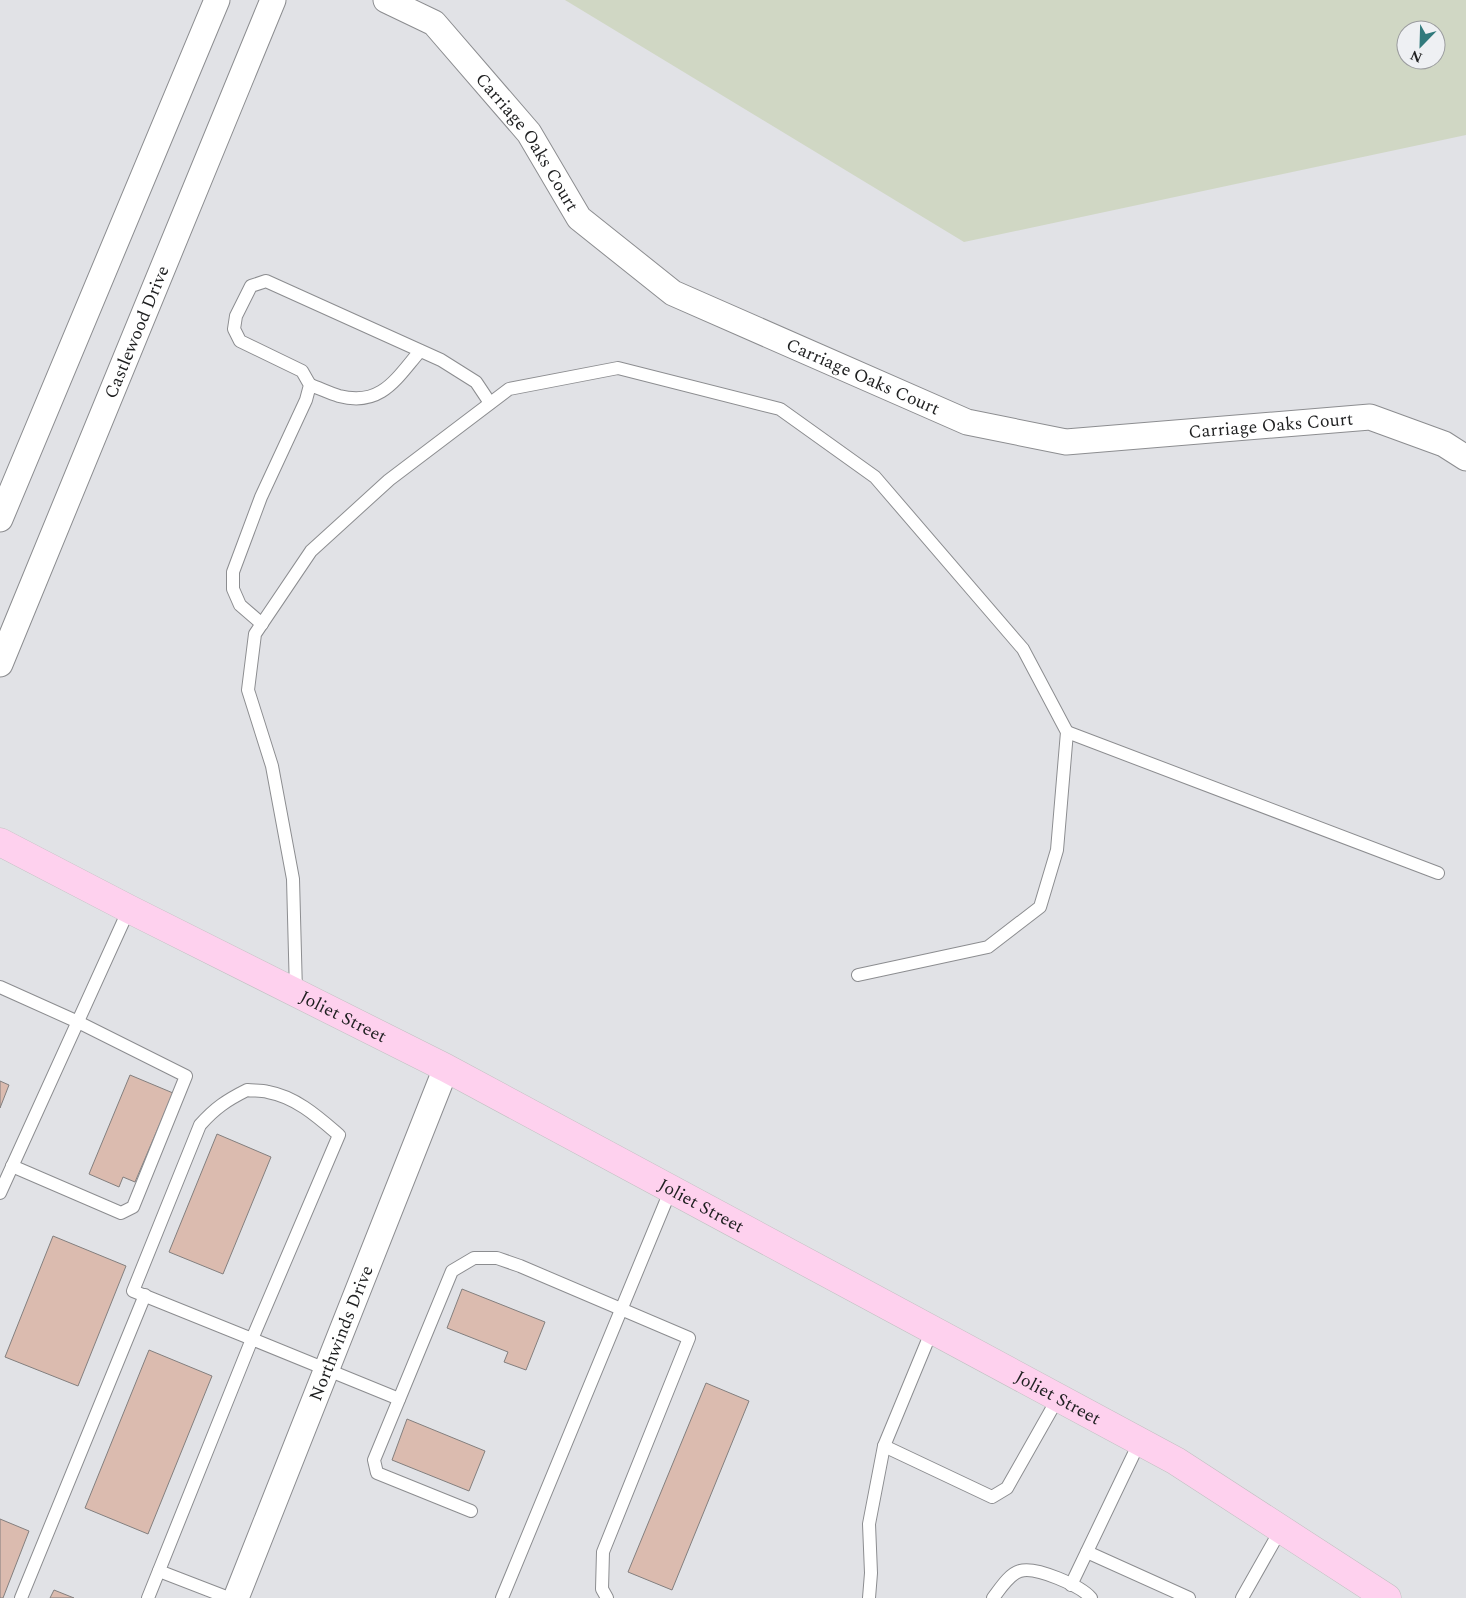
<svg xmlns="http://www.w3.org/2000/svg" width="1466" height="1598" font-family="Spectral,serif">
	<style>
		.green { fill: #d0d7c4; fill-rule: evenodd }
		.building { fill: #dbbbaf; stroke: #837f7e }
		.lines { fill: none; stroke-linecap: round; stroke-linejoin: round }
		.service-casing { stroke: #8c8d90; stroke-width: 14 }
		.minor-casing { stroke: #8c8d90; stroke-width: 27 }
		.primary-casing { stroke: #c0c0c1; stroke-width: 29 }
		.service { stroke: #fff; stroke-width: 12 }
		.minor { stroke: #fff; stroke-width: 25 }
		.primary { stroke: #fed1ee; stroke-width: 28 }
		.labels { text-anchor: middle; stroke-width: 4.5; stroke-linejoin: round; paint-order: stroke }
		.street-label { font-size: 18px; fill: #1e1f20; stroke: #eef0f3 }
	</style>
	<rect width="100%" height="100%" fill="#e1e2e6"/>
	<path class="green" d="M565,0h901v135l-502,107zM1406,30h30v30h-30z"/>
	<g class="building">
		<path d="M130,1075l43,18 -38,89 -12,-5 -4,10 -30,-13z"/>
		<path d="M0,1081l9,4 -9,23z"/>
		<path d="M217,1134l54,23 -48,117 -54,-22z"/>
		<path d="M53,1236l73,30 -48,120 -73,-29z"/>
		<path d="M462,1289l83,33 -19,48 -22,-8 4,-10 -61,-24z"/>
		<path d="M149,1350l63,26 -64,158 -63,-26z"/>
		<path d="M706,1383l43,18 -77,189 -44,-18z"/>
		<path d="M407,1419l78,32 -16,40 -77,-31z"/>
		<path d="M0,1519l29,12 -26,67h-3z"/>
		<path d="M54,1590l20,8h-24z"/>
	</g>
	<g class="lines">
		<defs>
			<g id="service">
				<path d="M310,385c9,3 19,8 29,11 42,11 57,-17 81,-45"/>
				<path d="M262,624l-22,-19 -7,-16v-17l28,-75 45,-97 4,-15 -8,-14 -62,-30 -6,-12 2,-13 15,-30 15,-5 175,79 35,22 14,21"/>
				<path d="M1067,732l371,141"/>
				<path d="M0,987l78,35 108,54 -53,131 -12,6 -109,-47"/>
				<path d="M296,992l-3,-113 -21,-113 -24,-76 7,-56 56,-83 78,-71 120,-91 109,-21 162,41 95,68 148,172 44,83 -10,118 -17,57 -52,40 -130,28"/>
				<path d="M247,1090c7,1 14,0 21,2 28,5 50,25 71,43l-87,204 -119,-48 67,-166c15,-17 27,-25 47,-35z"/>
				<path d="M0,1193l129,-284"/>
				<path d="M884,1446l108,51 15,-9 51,-90"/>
				<path d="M471,1511l-94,-38 -3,-13 78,-189 22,-13h23l23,8 169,72 -86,214 -1,37 5,9"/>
				<path d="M1087,1552l102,46"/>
				<path d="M159,1571l70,27"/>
				<path d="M1071,1585l69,-144"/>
				<path d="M21,1598l124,-303"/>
				<path d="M148,1598l104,-259 147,60"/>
				<path d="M502,1598l169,-409"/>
				<path d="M869,1598l2,-25 -2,-49 15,-78 48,-116"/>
				<path d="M993,1598c7,-9 16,-24 27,-27 16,-5 61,15 71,27"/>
				<path d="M1242,1598l39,-69"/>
			</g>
			<g id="minor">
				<path id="s1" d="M386,0l48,23 95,110 50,85 94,75 294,129 99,20 304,-25 74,27 22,14"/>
				<path d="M0,519l217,-519"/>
				<path id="s2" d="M0,664l273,-664"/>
				<path id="s3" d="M236,1598l210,-530"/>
			</g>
			<g id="primary">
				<path id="s4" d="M0,842l129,67 317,159 730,393 211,137"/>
			</g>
		</defs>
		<use href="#service" class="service-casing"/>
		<use href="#minor" class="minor-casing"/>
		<use href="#primary" class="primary-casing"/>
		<use href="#service" class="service"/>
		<use href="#minor" class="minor"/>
		<use href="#primary" class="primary"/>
	</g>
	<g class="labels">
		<g class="street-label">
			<text dy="6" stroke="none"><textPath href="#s1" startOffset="205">Carriage Oaks Court</textPath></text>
			<text dy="6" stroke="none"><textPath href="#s2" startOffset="359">Castlewood Drive</textPath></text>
			<text dy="6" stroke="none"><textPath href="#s1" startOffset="625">Carriage Oaks Court</textPath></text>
			<text dy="6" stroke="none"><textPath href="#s1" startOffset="1045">Carriage Oaks Court</textPath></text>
			<text dy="6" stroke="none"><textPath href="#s4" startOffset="385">Joliet Street</textPath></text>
			<text dy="6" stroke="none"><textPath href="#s4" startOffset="790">Joliet Street</textPath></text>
			<text dy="6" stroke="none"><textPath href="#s3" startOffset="285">Northwinds Drive</textPath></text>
			<text dy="6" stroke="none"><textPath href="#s4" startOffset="1195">Joliet Street</textPath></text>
		</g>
	</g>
	<g transform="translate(1421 45) rotate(203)"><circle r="24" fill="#eef0f3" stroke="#9b9c9f"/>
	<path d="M0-4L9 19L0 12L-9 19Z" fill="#317a7c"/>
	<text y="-8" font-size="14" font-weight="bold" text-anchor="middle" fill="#1e1f20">N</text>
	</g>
</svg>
